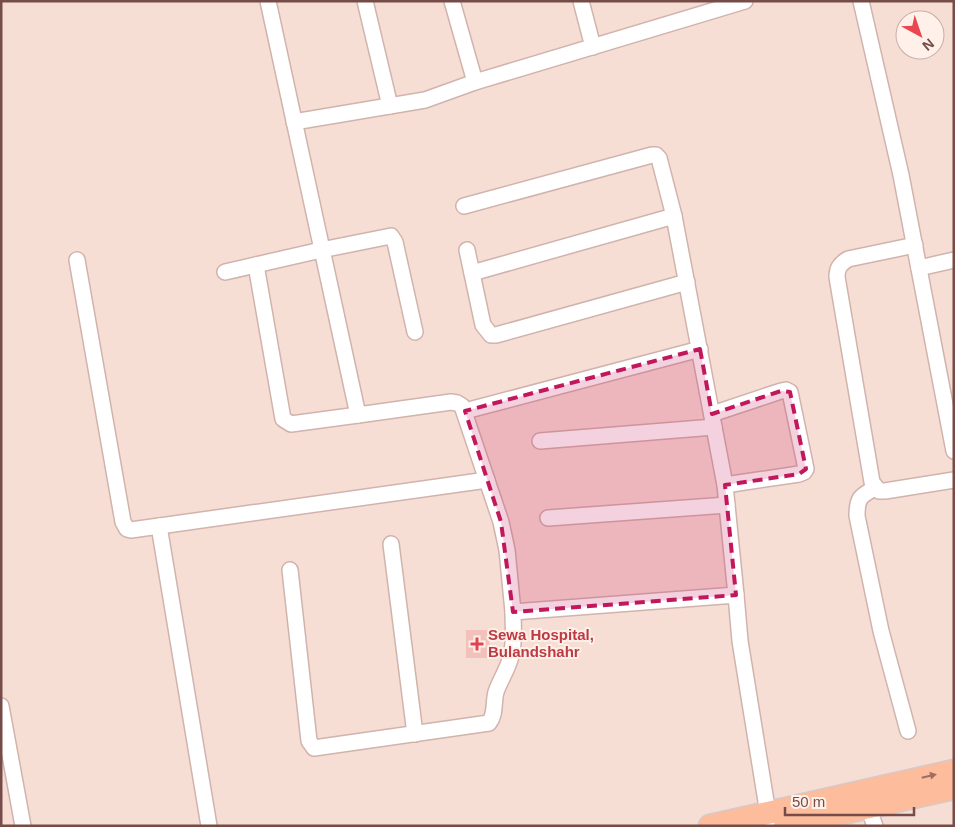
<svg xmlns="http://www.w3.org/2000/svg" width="955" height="827" font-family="Arial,sans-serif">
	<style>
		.residential { fill: #f7ded5; fill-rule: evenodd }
		.building { fill: #f3c1bb }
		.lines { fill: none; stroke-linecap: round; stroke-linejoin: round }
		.street-casing { stroke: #d1b3ad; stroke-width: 18 }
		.primary-casing { stroke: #d6c9c8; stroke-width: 25 }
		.street { stroke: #fff; stroke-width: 15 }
		.primary { stroke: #fdbc9b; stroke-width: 22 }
		.oneway { fill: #9e6e62 }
		.marked { fill: #c2185b; fill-opacity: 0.2; stroke: #c2185b; stroke-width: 4; stroke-dasharray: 10 6; stroke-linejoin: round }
		.health-dot { fill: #e0444e; stroke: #fff1ea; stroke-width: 2 }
		.labels { text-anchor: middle; stroke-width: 4; stroke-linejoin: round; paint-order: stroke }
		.health-label { font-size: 15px; font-weight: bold; fill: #be3a42; stroke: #fff1ea; text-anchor: start }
	</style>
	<rect width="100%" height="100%" fill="#fdece4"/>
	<path class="residential" d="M1,1h953v825h-953zM905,20h30v30h-30z"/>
	<path class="building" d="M466,630h23l1,28h-24z"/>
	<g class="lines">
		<defs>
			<g id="street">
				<path d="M268,1l90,414 93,-13 6,1 5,3 39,116 6,28 6,62 223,-17 4,46 30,185"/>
				<path d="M365,1l25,105"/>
				<path d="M452,1l23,81 270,-81"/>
				<path d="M581,1l12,46"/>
				<path d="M861,1l40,174 53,276"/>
				<path d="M294,122l131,-22 50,-18"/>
				<path d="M464,206l188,-51h4l3,3 15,58 51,269 11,110"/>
				<path d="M915,245l-67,14c-8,5 -11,9 -11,18l35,205 7,9h6l69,-11"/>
				<path d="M467,250l16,75 8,10h5l191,-53"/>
				<path d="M77,260l46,262 4,7 4,1 356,-50"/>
				<path d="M256,265l27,154 8,5 67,-9"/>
				<path d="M919,268l35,-8"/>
				<path d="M225,272l96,-22 70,-14 4,6 20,90"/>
				<path d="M472,273l202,-57"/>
				<path d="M465,411l235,-62"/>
				<path d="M712,414l69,-23 5,-1 4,2 15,72 1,5 -2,3 -5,2 -74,11"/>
				<path d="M540,441l174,-14"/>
				<path d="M875,488c-15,8 -18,10 -18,28l24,115 27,100"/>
				<path d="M548,518l179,-13"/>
				<path d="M159,526l50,300"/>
				<path d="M391,544l24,190"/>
				<path d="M290,570l19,171 5,7 175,-25c7,-9 4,-20 7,-31 4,-12 12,-23 15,-36 4,-14 2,-30 2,-44"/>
				<path d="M1,706l22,120"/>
				<path d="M868,807l7,19"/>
			</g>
			<g id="primary">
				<path d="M710,826l244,-55"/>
				<path d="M785,826l169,-38"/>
			</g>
		</defs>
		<use href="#street" class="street-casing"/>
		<use href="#primary" class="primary-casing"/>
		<use href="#street" class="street"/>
		<use href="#primary" class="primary"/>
	</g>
	<defs><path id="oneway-solid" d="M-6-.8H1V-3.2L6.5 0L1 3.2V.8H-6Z" transform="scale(1.25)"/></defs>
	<use class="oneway" href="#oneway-solid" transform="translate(929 776) rotate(-13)"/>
	<path class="marked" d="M700,349l12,65 69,-23 9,1 16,77 -7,5 -74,11 11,110 -223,17 -12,-90 -36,-111z"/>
	<path class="health-dot" d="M474.5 636.5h5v5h5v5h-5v5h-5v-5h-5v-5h5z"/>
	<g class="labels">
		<g class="health-label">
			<text x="488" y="640">Sewa Hospital,<tspan x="488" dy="17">Bulandshahr</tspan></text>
		</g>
	</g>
	<rect width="955" height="827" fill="none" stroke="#764c49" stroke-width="5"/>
	<g transform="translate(920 35) rotate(140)"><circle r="24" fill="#fff1ea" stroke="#c8afaa"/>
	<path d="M0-4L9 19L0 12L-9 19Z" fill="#ea4650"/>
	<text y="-8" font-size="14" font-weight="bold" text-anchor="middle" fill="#764c49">N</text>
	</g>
	<path d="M785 807v8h129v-8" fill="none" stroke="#764c49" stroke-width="2.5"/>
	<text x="792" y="807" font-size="15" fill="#764c49" stroke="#fff1ea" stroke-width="4" paint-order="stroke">50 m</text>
</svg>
